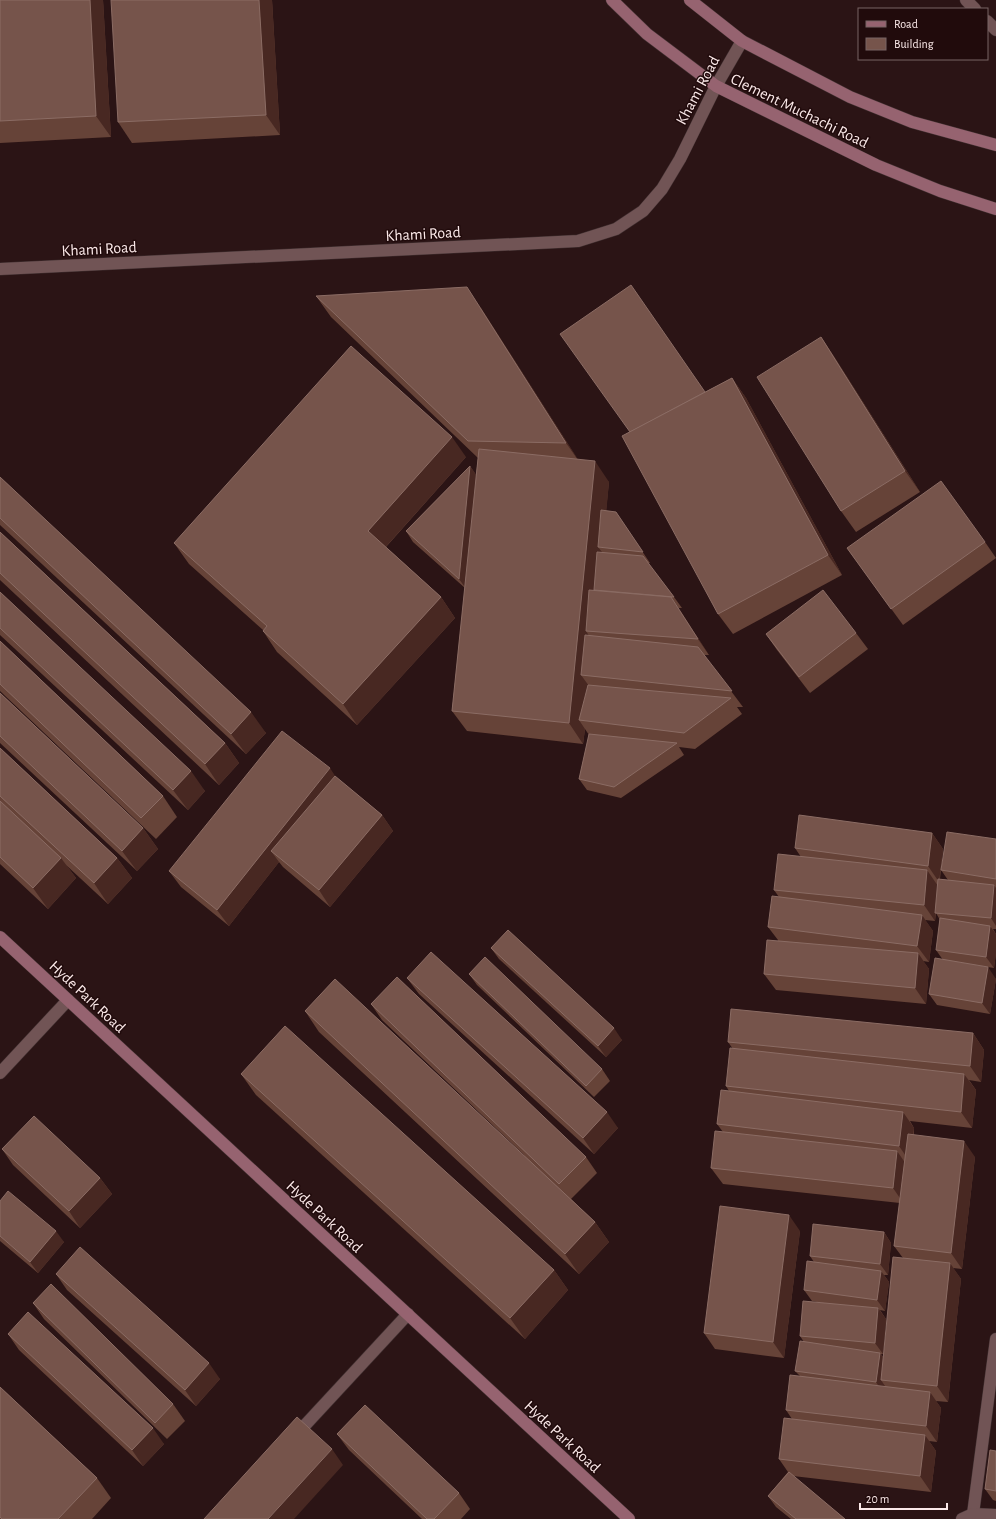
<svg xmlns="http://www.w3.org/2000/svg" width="996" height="1519" font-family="'Alegreya Sans',sans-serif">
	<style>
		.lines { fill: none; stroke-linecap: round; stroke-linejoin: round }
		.lane-casing { stroke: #413031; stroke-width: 13 }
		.street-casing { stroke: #413031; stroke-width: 13 }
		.secondary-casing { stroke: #413031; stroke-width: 13 }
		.lane { stroke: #715455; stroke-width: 12 }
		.street { stroke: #715455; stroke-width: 12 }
		.secondary { stroke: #966370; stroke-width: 12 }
		.wall { fill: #664338 }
		.shaded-wall { fill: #482822 }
		.building { fill: #76544b; stroke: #8b6c64 }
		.labels { text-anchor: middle; stroke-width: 3; stroke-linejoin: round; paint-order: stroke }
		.street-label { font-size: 16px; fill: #fbe9e9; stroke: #210b0c }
	</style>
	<rect width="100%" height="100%" fill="#2b1415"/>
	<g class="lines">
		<defs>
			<g id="lane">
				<path d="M966,0l9,9"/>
				<path d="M987,21l9,9"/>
				<path d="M0,1073l68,-73"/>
				<path d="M973,1514l23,-175"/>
				<path d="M962,1519l11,-5 23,1"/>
			</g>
			<g id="street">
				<path d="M0,269l578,-28 38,-12 27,-18 19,-22 18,-30 36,-73 26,-45"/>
				<path d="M295,1436l113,-122"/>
			</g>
			<g id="secondary">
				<path d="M612,0l35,34 69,52 160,79 64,26 56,18"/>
				<path d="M690,0l52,41 108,56 62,25 84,23"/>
				<path d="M0,937l629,582"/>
			</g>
		</defs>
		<use href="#lane" class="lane-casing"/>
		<use href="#street" class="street-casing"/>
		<use href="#secondary" class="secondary-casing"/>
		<use href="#lane" class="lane"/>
		<use href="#street" class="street"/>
		<use href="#secondary" class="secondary"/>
	</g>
	<g class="wall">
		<path d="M0,0h103l8,137 -111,6z"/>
		<path d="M272,0l8,135 -148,8 -14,-21z"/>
		<path d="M316,296l165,12 97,152 31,22 -3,29 10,1 34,51h-2l26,34 8,11h-4l31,47h-5l39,52h-6l5,7 -47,35 -16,-2 5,8 -63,43 -34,-8 -8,-11 10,-44 -4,-6 -2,15 -116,-13 -15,-20 13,-123 -52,-46 -7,-11 64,-65 6,9 2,-17 -147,-141z"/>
		<path d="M821,337l14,21 85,134 -64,40 -15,-21z"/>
		<path d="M732,378l14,20 96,177 -109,59 -15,-20 -13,-222z"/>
		<path d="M466,457l-80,90 55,50 14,21 -98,107 -80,-73 -14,-21v-1l-74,-66 -15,-21z"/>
		<path d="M0,477l266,256 -20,21 -246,-229z"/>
		<path d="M0,532l225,211 14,20 -20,22 -219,-205z"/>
		<path d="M985,542l11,16 -93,67 -56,-77z"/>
		<path d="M0,592l205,199 -17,19 -188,-175z"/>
		<path d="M856,633l12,16 -58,44 -33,-43 -11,-16z"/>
		<path d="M0,641l163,155 14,21 -21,22 -156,-148z"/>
		<path d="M0,693l143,135 15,21 -21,22 -137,-128z"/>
		<path d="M0,748l117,110 15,20 -24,26 -42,-39 10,13 -28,31 -48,-45z"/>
		<path d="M336,777l46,38 11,16 -63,76 -47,-40 -4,-5 -50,64 -48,-39 -12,-16z"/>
		<path d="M932,833l11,16 -3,30 8,1 -7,-10 55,-31v90h-3l3,5v19l-2,15 -19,-3 21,14 -6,35 -53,-9 -8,-11 14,-34 -7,-10 4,-30 -4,-7 -1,8 -10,-1 8,11 -4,31 -6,-1 6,8 -3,35 -150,-14 -12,-16 14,-34 -10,-13 11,-30 -5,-7 27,-33 -6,-9z"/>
		<path d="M491,948l131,92 -16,17 -107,-98z"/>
		<path d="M469,974l133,95 8,12 -16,16 -117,-112z"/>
		<path d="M407,978l211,150 -24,26 -175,-160z"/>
		<path d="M371,1004l215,153 11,16 -26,26 24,23 14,20 -30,32 -260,-242 -14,-21 220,145 -143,-136z"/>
		<path d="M973,1033l11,17 -3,32 -12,-2 7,10 -4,38 -62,-7 4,7v7l61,22 -13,112 -9,-1 8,11 -13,123 -12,-1 5,7 -4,34 -8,-1 7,10 -5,41 -138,-16 52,43h-54l-15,-12 -8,-11 20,-24 -9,-13 13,-40 -6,-9 14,-34 -5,-5 9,-29 -4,-6 22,-33 -10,-2 -8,-11 10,-28 -4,-6 74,-24 7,11 -3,32h-4l5,7 -4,29 -5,-1 6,9 -3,35h-2l2,3 20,-99 -9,-12 6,-43 -177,-19 -12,-16 12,-36 -6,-8 12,-33 -3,-5 7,-37 -5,-7z"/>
		<path d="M241,1074l313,196 14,20 -43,49 -269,-244z"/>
		<path d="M2,1149l98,29 12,16 -32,34 -67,-63z"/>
		<path d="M0,1201l64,41 -26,31 -38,-32z"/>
		<path d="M800,1231l-16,127 -69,-9 -11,-16z"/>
		<path d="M56,1274l164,105 -24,27 -129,-116z"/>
		<path d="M33,1303l140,101 12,17 -18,18 -123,-120z"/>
		<path d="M8,1334l156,110 -21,22 -124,-116z"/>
		<path d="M0,1387l97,91 14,20 -19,21h-92z"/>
		<path d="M337,1434l122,59 11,16 -9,10h-39l-73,-69z"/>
		<path d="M996,1451v50l-3,-1 -8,-11z"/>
	</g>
	<g class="shaded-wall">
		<path d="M90,0h13l8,137 -15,-21z"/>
		<path d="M259,0h13l8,135 -14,-20z"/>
		<path d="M467,287l14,21 100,156 -15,-21z"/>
		<path d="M821,337l14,21 85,134 -15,-21z"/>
		<path d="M732,378l14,20 96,177 -14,-20z"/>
		<path d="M452,437l14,20 -84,94 -14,-20z"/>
		<path d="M595,461l14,21 -6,66 -5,-1 4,5 -4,39 -12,40 7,11 -12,33 8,11 -10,34 6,9 -2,15 -14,-21z"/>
		<path d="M470,466l8,11 -11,113 -8,-11z"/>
		<path d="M441,597l14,21 -98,107 -14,-21z"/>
		<path d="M671,597l11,16 27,42 -11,-16z"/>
		<path d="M251,712l15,21 -20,21 -15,-20z"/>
		<path d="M225,743l14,20 -20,22 -14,-21z"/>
		<path d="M330,768l11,17 -70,66 8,11 -50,64 -12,-16z"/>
		<path d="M191,771l14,20 -17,19 -15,-20z"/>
		<path d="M382,815l11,16 -63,76 -11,-17z"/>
		<path d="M143,828l15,21 -21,22 -15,-20z"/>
		<path d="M932,833l11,16 -4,33 -11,-16z"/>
		<path d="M61,858l15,20 -28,31 -15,-21z"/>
		<path d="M117,858l15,20 -24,26 -14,-21z"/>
		<path d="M927,870l11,16 -3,35 -11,-16z"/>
		<path d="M994,885l2,3v38l-5,-8z"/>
		<path d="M922,915l11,16 -4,31 -12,-16z"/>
		<path d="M990,926l6,8v19l-2,15 -8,-11z"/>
		<path d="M918,953l11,16 -3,35 -11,-16z"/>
		<path d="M988,967l8,12 -6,35 -8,-11z"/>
		<path d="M614,1028l8,12 -16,17 -8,-11z"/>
		<path d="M973,1033l11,17 -3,32 -11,-16z"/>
		<path d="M964,1074l12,16 -4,38 -11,-16z"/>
		<path d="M607,1112l11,16 -24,26 -11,-16z"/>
		<path d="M903,1112l11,16 -4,34 -11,-16z"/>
		<path d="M964,1141l11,16 -13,112 -11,-16z"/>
		<path d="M897,1151l11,16 -4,37 -11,-16z"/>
		<path d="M100,1178l12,16 -32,34 -11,-17z"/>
		<path d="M789,1215l11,16 -16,127 -11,-16z"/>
		<path d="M595,1222l14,20 -30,32 -14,-20z"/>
		<path d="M56,1231l8,11 -26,31 -8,-11z"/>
		<path d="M884,1232l7,11 -3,32 -8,-11z"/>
		<path d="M950,1263l11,16 -13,123 -11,-16z"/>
		<path d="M554,1270l14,20 -43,49 -15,-21z"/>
		<path d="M881,1271l8,11 -4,29 -8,-11z"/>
		<path d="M878,1308l8,11 -3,35 -8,-11z"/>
		<path d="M880,1353l8,11 -7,16 4,6 -2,7 -7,-11z"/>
		<path d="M209,1363l11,16 -24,27 -11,-16z"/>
		<path d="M930,1392l11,16 -4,34 -11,-16z"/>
		<path d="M153,1428l11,16 -21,22 -11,-16z"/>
		<path d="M925,1435l11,16 -5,41 -11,-16z"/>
		<path d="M332,1449l11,16 -49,54h-26z"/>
	</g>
	<g class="building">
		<path d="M0,0h90l6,116 -96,5z"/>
		<path d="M111,0h148l7,115 -148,7z"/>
		<path d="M631,285l74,107 -75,40 -70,-98z"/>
		<path d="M467,287l99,156 -98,-2 -152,-145z"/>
		<path d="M821,337l84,134 -64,40 -84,-134z"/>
		<path d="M351,346l101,91 -84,94 73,66 -98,107 -80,-73 4,-5 -93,-83z"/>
		<path d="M732,378l96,177 -110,59 -96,-178z"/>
		<path d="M479,449l116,12 -26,262 -117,-12z"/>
		<path d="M470,466l-11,113 -53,-48z"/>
		<path d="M0,477l251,235 -20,22 -231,-216z"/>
		<path d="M941,481l44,61 -94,67 -44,-61z"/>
		<path d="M601,510l15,2 27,40 -45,-5z"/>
		<path d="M0,532l225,211 -20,21 -205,-191z"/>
		<path d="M597,552l46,4 31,41 -80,-7z"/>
		<path d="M589,590l82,7 27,42 -112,-8z"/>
		<path d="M823,590l33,43 -57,44 -33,-43z"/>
		<path d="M0,592l191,179 -18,19 -173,-162z"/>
		<path d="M585,635l113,12 34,44 -151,-16z"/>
		<path d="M0,641l163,155 -22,22 -141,-134z"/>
		<path d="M588,685l143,13 -47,35 -105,-13z"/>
		<path d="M0,693l143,135 -21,23 -122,-115z"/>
		<path d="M282,731l48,37 -113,142 -48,-39z"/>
		<path d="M589,734l88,9 -63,44 -35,-8z"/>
		<path d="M0,748l117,110 -23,25 -94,-87z"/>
		<path d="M335,776l47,39 -63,75 -48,-39z"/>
		<path d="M0,801l61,57 -28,30 -33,-31z"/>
		<path d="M799,815l133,18 -4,33 -133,-18z"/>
		<path d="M947,832l49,7v40l-55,-9z"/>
		<path d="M778,854l149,16 -3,35 -150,-15z"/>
		<path d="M938,879l56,6 -3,33 -56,-5z"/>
		<path d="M772,896l150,19 -5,31 -149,-19z"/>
		<path d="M940,918l50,8 -4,31 -50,-7z"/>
		<path d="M508,930l106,98 -16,18 -107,-98z"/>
		<path d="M767,940l151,13 -3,35 -151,-14z"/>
		<path d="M431,952l176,160 -24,26 -176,-160z"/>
		<path d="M485,957l117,112 -16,17 -117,-112z"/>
		<path d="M935,958l53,9 -6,36 -53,-9z"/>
		<path d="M397,977l189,180 -27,27 -188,-180z"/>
		<path d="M335,979l260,243 -30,32 -260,-243z"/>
		<path d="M731,1009l242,24 -3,33 -242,-24z"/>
		<path d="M285,1026l269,244 -44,48 -269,-244z"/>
		<path d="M730,1048l234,26 -3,38 -235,-26z"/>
		<path d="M721,1090l182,22 -4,34 -182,-22z"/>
		<path d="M34,1116l66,62 -31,33 -67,-62z"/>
		<path d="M715,1131l182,20 -4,37 -182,-20z"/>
		<path d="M908,1134l56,7 -13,112 -57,-7z"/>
		<path d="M8,1191l48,40 -26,31 -30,-26v-35z"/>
		<path d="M720,1206l69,9 -16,127 -69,-9z"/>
		<path d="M813,1224l71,8 -4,32 -70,-8z"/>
		<path d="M80,1247l129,116 -24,27 -129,-116z"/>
		<path d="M893,1257l57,6 -13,123 -56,-6z"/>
		<path d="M807,1261l74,10 -4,29 -73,-10z"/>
		<path d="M51,1284l122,120 -18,19 -122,-120z"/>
		<path d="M803,1301l75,7 -3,35 -75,-7z"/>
		<path d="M28,1312l125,116 -21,22 -124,-116z"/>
		<path d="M800,1341l80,12 -4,29 -81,-11z"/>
		<path d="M790,1375l140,17 -4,34 -140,-16z"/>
		<path d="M0,1387l97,91 -39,41h-56l-2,-2z"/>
		<path d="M365,1405l94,88 -25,26h-7l-90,-85z"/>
		<path d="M297,1417l35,32 -64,70h-64z"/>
		<path d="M784,1418l141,17 -5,41 -141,-17z"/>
		<path d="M990,1450l6,1v40l-11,-2z"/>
		<path d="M789,1472l56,47h-49l-28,-23z"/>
	</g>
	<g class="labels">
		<g class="street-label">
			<text transform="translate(697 90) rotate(-62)" y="6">Khami Road</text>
			<text transform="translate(800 110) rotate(26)" y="6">Clement Muchachi Road</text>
			<text transform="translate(423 233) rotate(-3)" y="6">Khami Road</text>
			<text transform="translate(99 248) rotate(-3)" y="6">Khami Road</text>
			<text transform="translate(88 996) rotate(43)" y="6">Hyde Park Road</text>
			<text transform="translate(325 1216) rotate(43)" y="6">Hyde Park Road</text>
			<text transform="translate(563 1436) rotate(43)" y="6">Hyde Park Road</text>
		</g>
	</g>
	<rect x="858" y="8" width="130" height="52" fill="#210b0c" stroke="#786464"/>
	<rect x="866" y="21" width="20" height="6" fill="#966370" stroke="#786464"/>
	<text x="894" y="28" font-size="12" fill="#fbe9e9">Road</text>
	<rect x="866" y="38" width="20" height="12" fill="#76544b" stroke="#786464"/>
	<text x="894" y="48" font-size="12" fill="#fbe9e9">Building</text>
	<path d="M860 1503v6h87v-6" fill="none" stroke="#fbe9e9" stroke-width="2"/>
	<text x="866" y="1503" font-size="12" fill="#fbe9e9" stroke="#210b0c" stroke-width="3" paint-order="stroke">20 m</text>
</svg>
